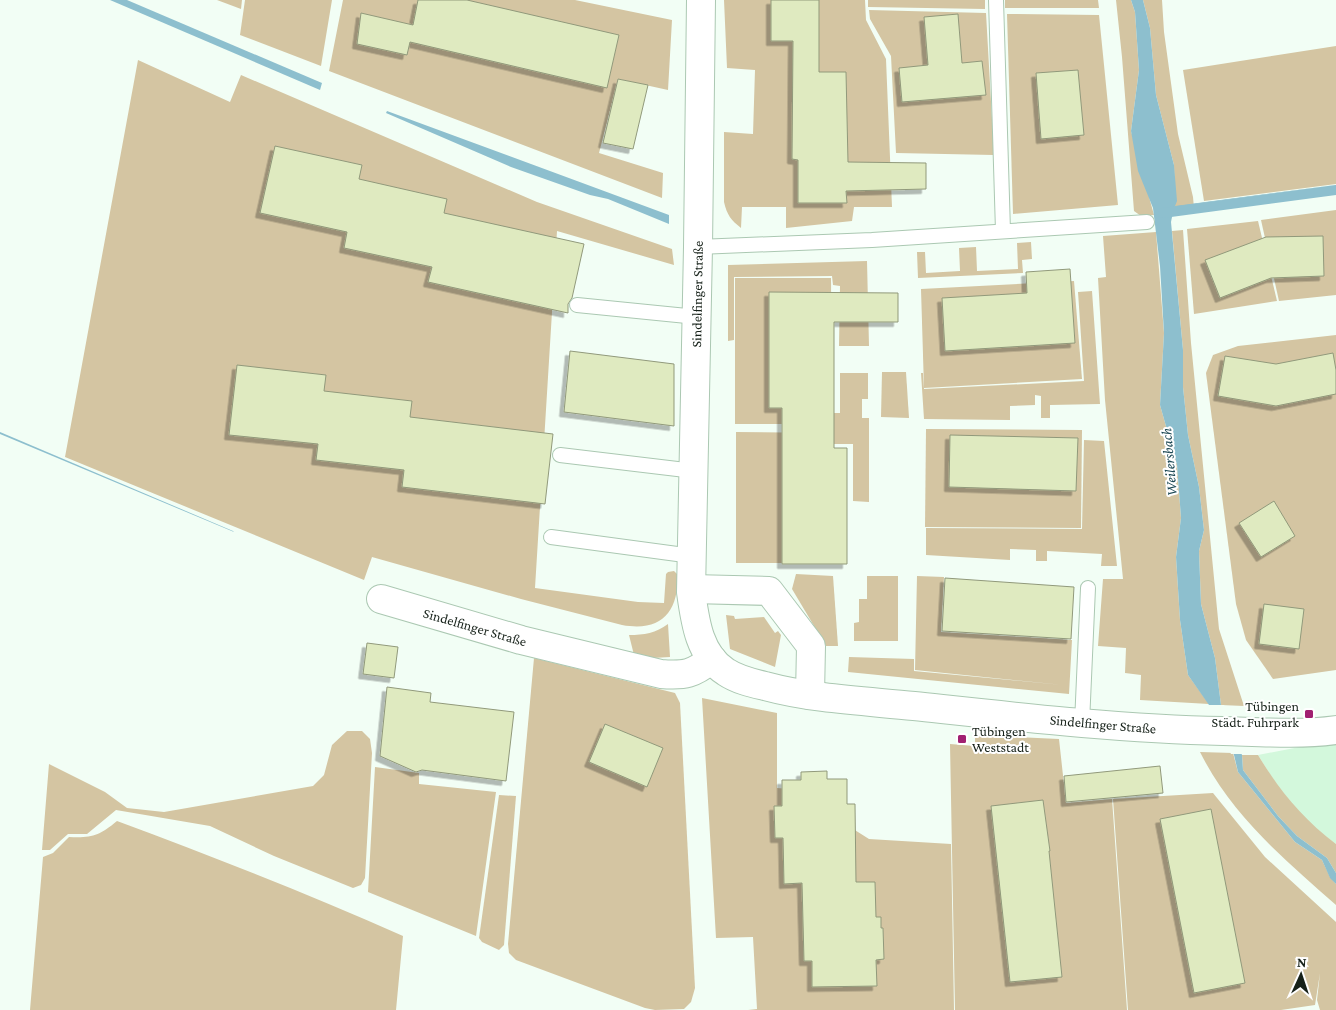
<svg xmlns="http://www.w3.org/2000/svg" width="1336" height="1010" font-family="'Crimson Pro',serif">
	<style>
		.built { fill: #d3f8dc }
		.green { fill: #d4c5a2 }
		.water { fill: #8dbfce }
		.pier { fill: #f2fef5 }
		.lines { fill: none; stroke-linecap: round; stroke-linejoin: round }
		.stream { stroke: #8dbfce; stroke-width: 10 }
		.building { fill: #dfeac0; stroke: #91997b; filter: url(#shadow) }
		.service-casing { stroke: #abc8b2; stroke-width: 16 }
		.minor-casing { stroke: #abc8b2; stroke-width: 30 }
		.service { stroke: #fff; stroke-width: 14 }
		.minor { stroke: #fff; stroke-width: 28 }
		.poi-dot { fill: #a12071; stroke: #fff; stroke-width: 2 }
		.labels { text-anchor: middle; stroke-width: 4; stroke-linejoin: round; paint-order: stroke }
		.street-label { font-size: 14px; fill: #162119; stroke: #fff }
		.poi-label { font-size: 14px; fill: #162119; stroke: #fff; text-anchor: end }
		.water-label { font-size: 15px; font-style: italic; fill: #1b4753; stroke: #fff }
	</style>
	<defs>
		<filter id="shadow"><feDropShadow dx="-4.5" dy="4.5" stdDeviation="0" flood-color="#0004"/></filter>
	</defs>
	<rect width="100%" height="100%" fill="#f2fef5"/>
	<path class="built" d="M1336,740v104l-20,-15 -19,-19 -21,-26 -18,-29z"/>
	<g class="green">
		<path d="M217,0h25l-1,9z"/>
		<path d="M245,0h87l-11,66 -81,-31z"/>
		<path d="M343,0h232l97,20 -4,70 -50,-11 -19,74 64,20 -1,25 -333,-127z"/>
		<path d="M724,0h141l1,20 20,39 6,148h-38l-2,14 -66,7v-21h-44l-1,21c-10,-8 -14,-13 -17,-26v-70l29,2 2,-64 -28,-2z"/>
		<path d="M868,0h117v9l-117,-2z"/>
		<path d="M1005,0h93l1,8h-94z"/>
		<path d="M1116,0h15l4,12 4,58 -8,61 23,84 -13,1 -7,-5 -12,-154z"/>
		<path d="M1143,0h19l2,32 14,102 15,63 1,11h-19l-1,-43 -18,-70 -6,-67z"/>
		<path d="M869,10l117,3 8,142 -98,-2 -5,-97 -21,-37z"/>
		<path d="M1007,14l92,1 19,190 -105,9z"/>
		<path d="M1336,46v138l-132,17 -21,-131z"/>
		<path d="M138,60l92,42 11,-27 296,127 135,47 2,16 -117,-34 -22,357 103,14 26,1 2,-29 2,-2 6,-1 4,4c0,38 -17,57 -56,50l-101,-26 -149,-42 -8,23 -299,-123z"/>
		<path d="M1336,210v85l-57,6 -18,-81z"/>
		<path d="M1258,221l19,80 -83,13 -7,-85z"/>
		<path d="M1183,230l8,113 28,286 25,77 -23,-1 -6,-47 -14,-54 -2,-53 5,-21 -5,-43 -11,-52 -5,-48v-37l-11,-119z"/>
		<path d="M1156,232l8,101 -4,72 17,60 4,53 -5,39 4,63 8,55 21,29 -69,-4 1,-25 -16,-2 1,-25 -28,-2 5,-67h20l-18,-179 -7,-122 8,-1 -3,-41z"/>
		<path d="M1031,242l1,17 -10,1 1,13 -105,5 -1,-26h8l1,21 34,-2 -1,-23 17,-1 1,24 41,-2 -1,-26z"/>
		<path d="M867,261l2,85h-30l1,-60 -7,-1 -1,-9 -98,1v63l-6,1v-76z"/>
		<path d="M735,278h96l1,146h-97z"/>
		<path d="M1074,281l8,98 -158,9 -3,-99z"/>
		<path d="M1092,291l8,113 -50,1v13h-9v-22l-6,-1v10l-25,1v14l-86,-1 -3,-46h2l1,16 160,-8 -6,-89z"/>
		<path d="M1336,335v335l-63,9 -27,-39 -10,-36 -30,-231 7,-18 25,-9z"/>
		<path d="M882,372h24l3,46 -28,-1z"/>
		<path d="M840,373h28v26h-6v19h7v84l-16,-1v-57h-19v-31h6z"/>
		<path d="M926,429l156,1 -1,98 -156,-1z"/>
		<path d="M736,432l96,1v130h-96z"/>
		<path d="M1084,440l20,1 13,125h-16l1,-12 -55,-3v10h-11v-11l-26,-1v11l-84,-5v-27l156,1z"/>
		<path d="M796,574l37,2 5,70h-12l-34,-57z"/>
		<path d="M867,576h31v65h-44v-18l5,-1v-23h8z"/>
		<path d="M917,576l27,1 -3,55 131,8 -3,54 -221,-22 1,-15 65,2v12l149,14 -148,-15z"/>
		<path d="M726,615l8,1 1,3 29,-2 11,16 3,-2 3,4 -6,32 -45,-18z"/>
		<path d="M668,624l2,33 -35,2 -6,-24c15,0 27,-2 39,-11z"/>
		<path d="M534,658l141,35 5,10 15,285 -4,14 -7,7 -29,1 -10,-2 -129,-48 -7,-7 -1,-9z"/>
		<path d="M702,698l75,15v75l13,1 79,50 82,5 3,166h-206l9,-1 -4,-72 -37,1z"/>
		<path d="M347,731h15l8,8 2,14 -7,125 -4,7 -8,3 -79,-32 -64,-30 -94,-16 -29,24h-19l-18,16h-8l7,-86 56,28 22,16 37,4 149,-26 11,-11 8,-30z"/>
		<path d="M975,735l84,4 7,64 46,-4 15,211h-172l-5,-266 25,2z"/>
		<path d="M1200,752l33,1 5,19 57,70 27,18 8,17 6,7v21c-52,-46 -104,-89 -136,-153z"/>
		<path d="M1242,755h16c22,36 44,63 78,89v29l-9,-15 -30,-22 -19,-20 -35,-46z"/>
		<path d="M375,767l44,6v11l77,8 -20,144 -108,-44z"/>
		<path d="M1213,793l52,64 71,65v88h-16l-3,-10 3,-27 -5,32 -34,5h-153l-15,-211z"/>
		<path d="M499,795l17,1 -12,149 -5,5 -17,-8 -3,-4z"/>
		<path d="M117,821c97,36 192,73 286,115l-7,74h-366l13,-153 10,-4 16,-16c23,1 30,-1 48,-16z"/>
	</g>
	<g class="water">
		<path d="M110,0h17l195,83 -2,7z"/>
		<path d="M1131,0h12l7,28 6,67 18,70 3,36 -2,5 161,-21 -162,22 -3,15 12,128v37l5,48 11,52 5,43 -5,21 2,53 14,54 6,47 21,50 1,15 35,46 19,20 30,22 9,15v11l-6,-6 -8,-18 -27,-18 -57,-70 -4,-17 -25,-50 -21,-30 -8,-55 -4,-63 5,-39 -4,-53 -17,-60 4,-72 -4,-67 -7,-58 -15,-37 -7,-40 8,-61 -4,-58z"/>
		<path d="M387,111l282,104v9l-61,-25 -18,-4 -79,-28 -125,-54z"/>
		<path d="M0,432l233,99 1,1 -234,-98z"/>
	</g>
	<path class="pier" d="M1206,705h18l20,49h-13z"/>
	<g class="lines">
		<path class="stream" d="M1163,213l173,-23"/>
	</g>
	<g class="building">
		<path d="M418,0h49l152,35 -12,53 -197,-46 -3,13 -50,-11 4,-31 52,12z"/>
		<path d="M771,0h48v72h27l2,90 78,1v26l-80,2 1,12h-49v-43l-6,-1 1,-118h-22z"/>
		<path d="M958,14l4,49 20,-2 4,34 -84,7 -3,-34 29,-3 -4,-48z"/>
		<path d="M1078,70l6,65 -43,4 -5,-66z"/>
		<path d="M618,79l30,6 -15,64 -30,-6z"/>
		<path d="M275,146l87,19 -3,14 88,20 -3,14 140,31 -12,54 -4,6v9l-140,-31 4,-15 -88,-19 3,-16 -87,-19z"/>
		<path d="M1323,236l1,40 -53,2 -51,20 -15,-38 61,-23z"/>
		<path d="M1070,269l5,74 -130,8 -3,-53 85,-5 -1,-21z"/>
		<path d="M769,292l129,1v29h-64v126h13v116h-65v-156h-13z"/>
		<path d="M570,351l104,13v62l-110,-14z"/>
		<path d="M1333,353l3,17v24l-60,12 -58,-10 7,-40 51,8z"/>
		<path d="M237,365l89,10 -2,16 88,10 -2,16 143,17 -8,70 -143,-17 2,-17 -88,-10 2,-16 -89,-9z"/>
		<path d="M950,435l128,3 -2,53 -127,-4z"/>
		<path d="M1274,501l21,35 -34,21 -22,-34z"/>
		<path d="M945,578l129,9 -3,52 -129,-8z"/>
		<path d="M1264,604l40,5 -5,40 -40,-5z"/>
		<path d="M367,643l31,4 -4,31 -31,-4z"/>
		<path d="M387,687l44,6 -1,9 84,10 -8,69 -84,-11 -6,2 -36,-16z"/>
		<path d="M605,724l58,24 -16,39 -58,-25z"/>
		<path d="M1160,766l3,27 -97,9 -2,-26z"/>
		<path d="M827,771v8h20v25h8l1,78h19l1,35h5v11h2l1,31 -8,1 1,26 -65,1v-26h-8l-2,-78 -18,1 -1,-46h-8l-1,-32h8v-26h19v-8z"/>
		<path d="M1043,800l7,51h-1l13,126 -52,5 -19,-176z"/>
		<path d="M1211,809l34,174 -51,10 -34,-174z"/>
	</g>
	<g class="lines">
		<defs>
			<g id="service">
				<path d="M996,0l7,231"/>
				<path d="M698,247l174,-7 275,-18"/>
				<path d="M577,305l120,12"/>
				<path d="M560,455l134,16"/>
				<path d="M551,537l141,19"/>
				<path d="M1082,723l6,-135"/>
			</g>
			<g id="minor">
				<path d="M701,0l-3,247 -7,345c4,29 8,63 35,80 12,8 26,11 39,14 48,13 100,15 149,20 103,11 206,23 309,25 37,1 76,4 113,-1"/>
				<path d="M692,589l77,2 42,55 -1,49"/>
				<path d="M381,599l140,41 140,34c24,2 32,0 51,-15"/>
			</g>
		</defs>
		<use href="#service" class="service-casing"/>
		<use href="#minor" class="minor-casing"/>
		<use href="#service" class="service"/>
		<use href="#minor" class="minor"/>
	</g>
	<g class="poi-dot">
		<rect x="1304" y="709" width="10" height="10" rx="2.5"/>
		<rect x="957" y="734" width="10" height="10" rx="2.5"/>
	</g>
	<g class="labels">
		<g class="street-label">
			<text transform="translate(697 294) rotate(-89)" y="5">Sindelfinger Straße</text>
			<text transform="translate(475 627) rotate(16)" y="5">Sindelfinger Straße</text>
			<text transform="translate(1103 724) rotate(5)" y="5">Sindelfinger Straße</text>
		</g>
		<g class="poi-label">
			<text x="1299" y="711">Tübingen<tspan x="1299" dy="16">Städt. Fuhrpark</tspan></text>
			<text x="972" y="736" text-anchor="start">Tübingen<tspan x="972" dy="16">Weststadt</tspan></text>
		</g>
		<g class="water-label">
			<text transform="translate(1169 462) rotate(-95)" y="5">Weilersbach</text>
		</g>
	</g>
	<g transform="translate(1301 975) rotate(3)" stroke="#ffffff" stroke-width="4" paint-order="stroke">
	<path d="M0-4L9 19L0 12L-9 19Z" fill="#162119"/>
	<text y="-8" font-size="14" font-weight="bold" text-anchor="middle" fill="#162119">N</text>
	</g>
</svg>
